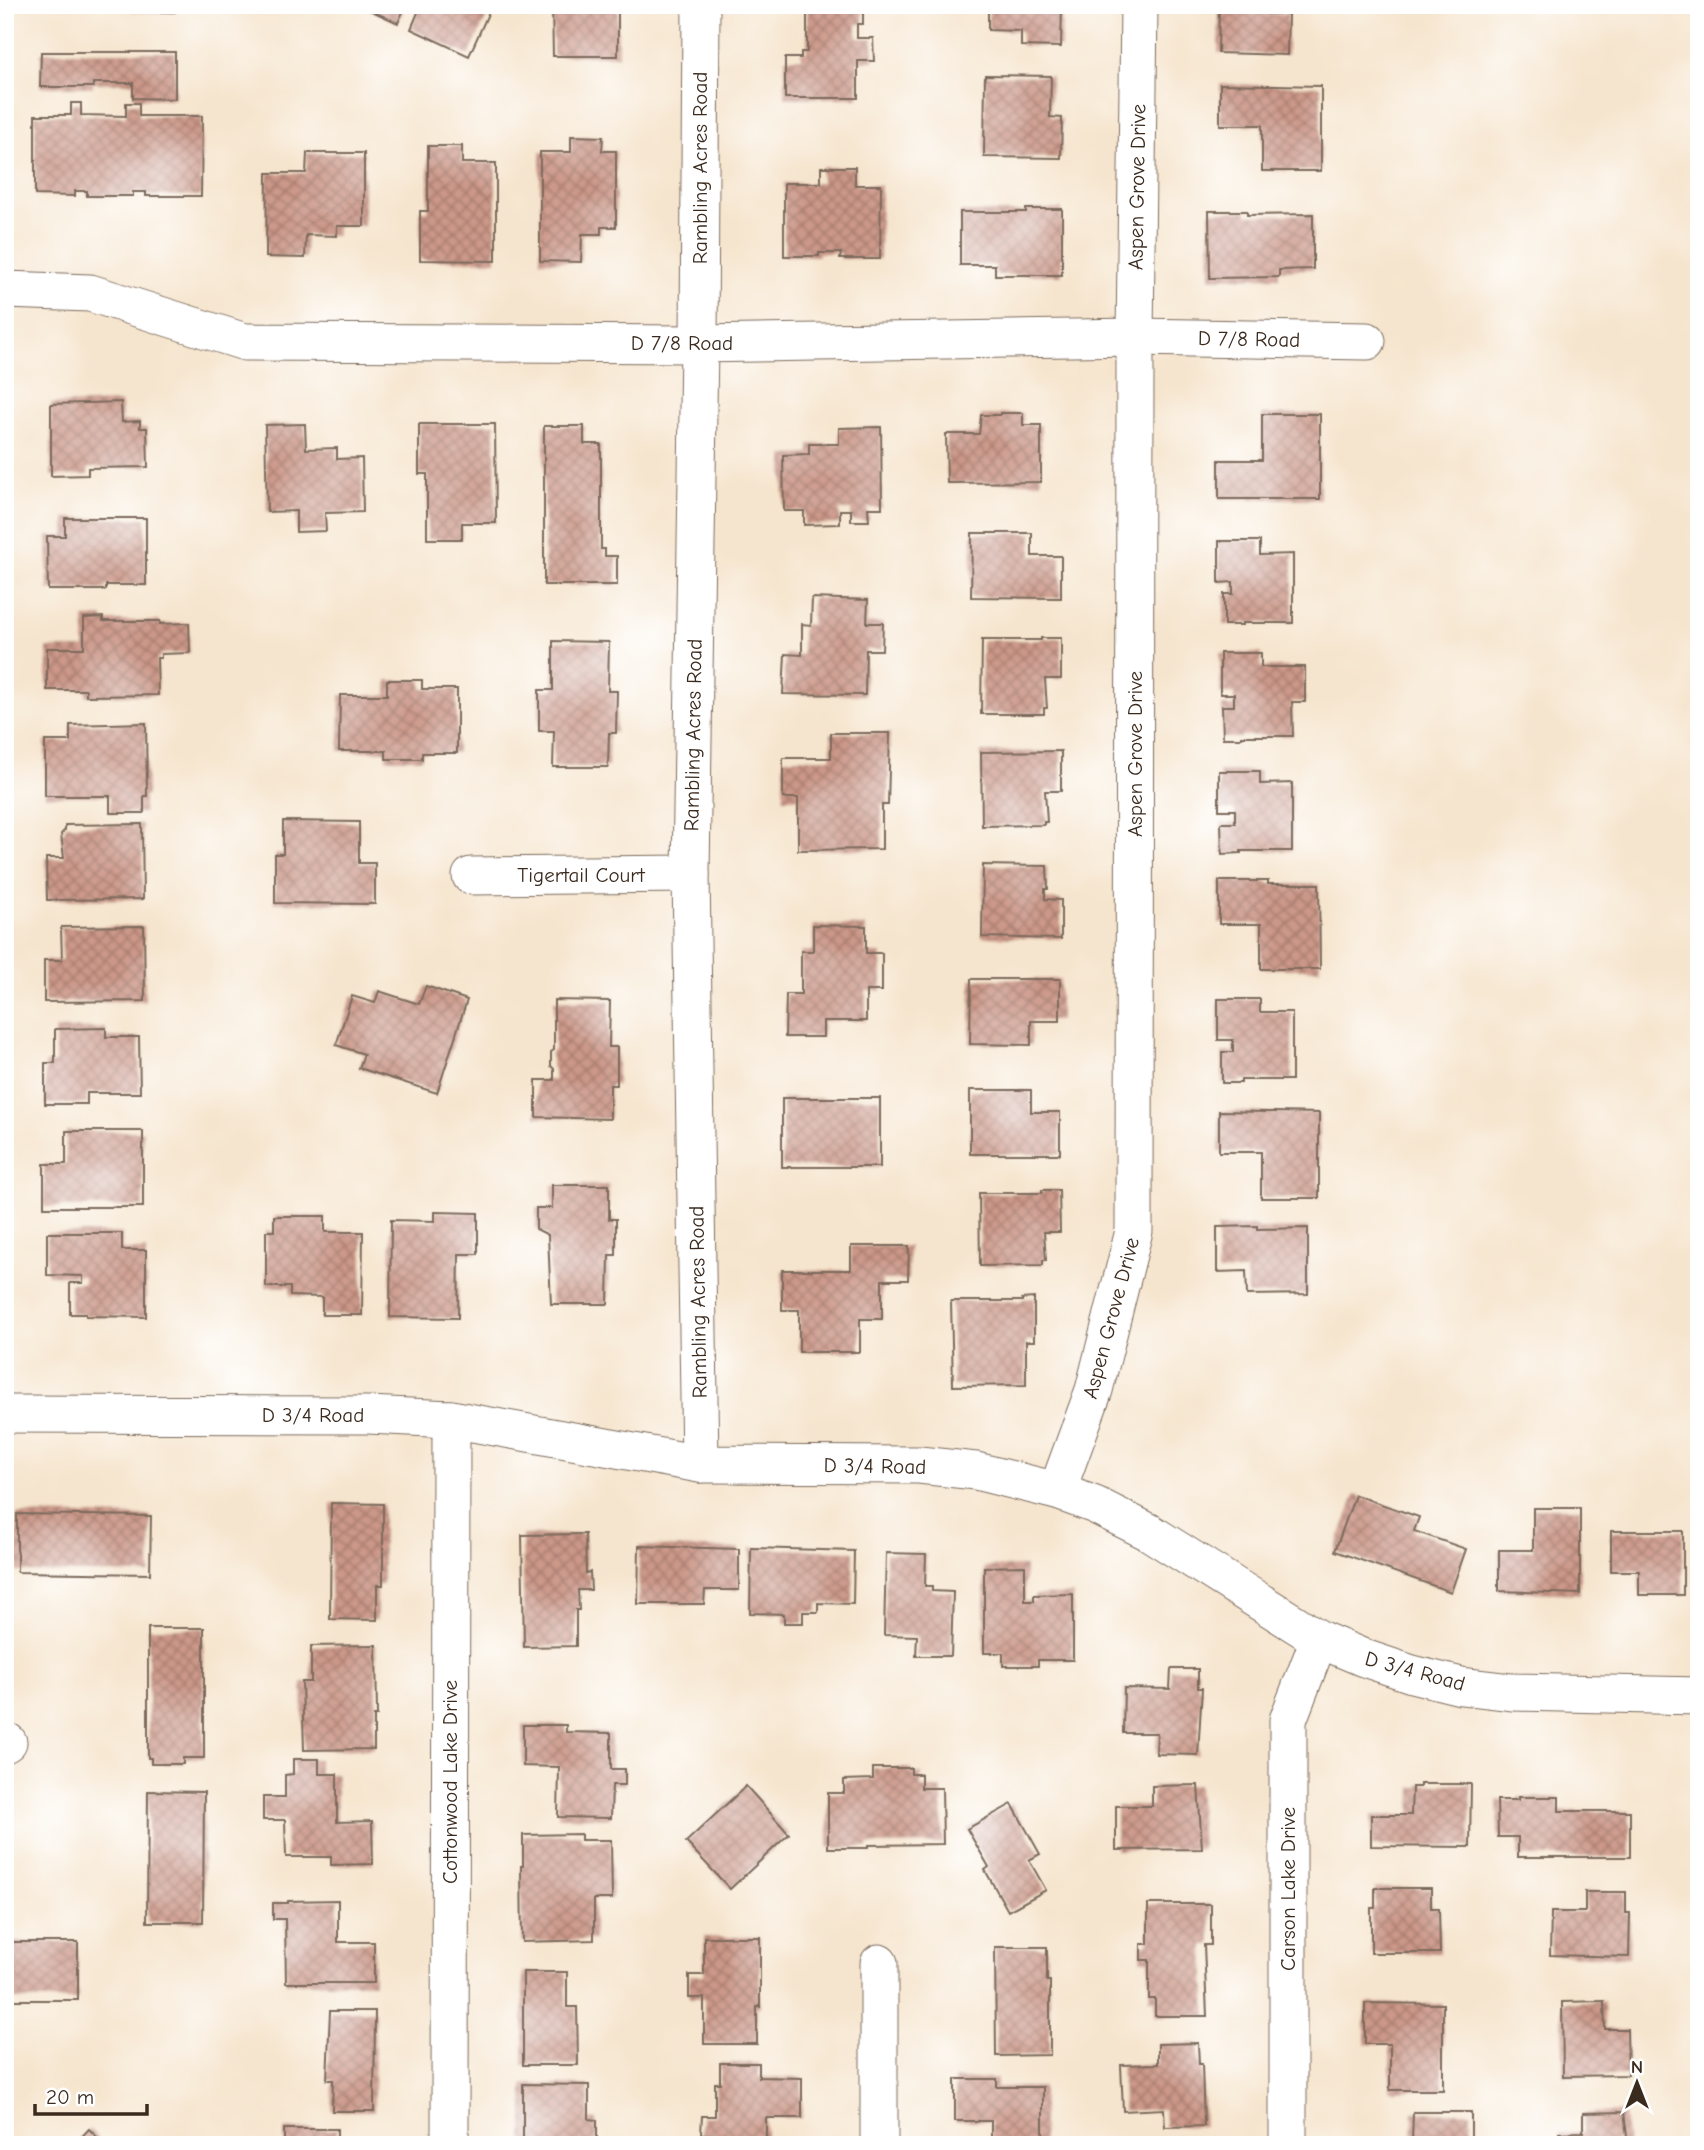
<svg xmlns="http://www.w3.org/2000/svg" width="1704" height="2150" font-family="'Comic Neue',sans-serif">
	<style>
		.building { fill: url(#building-cross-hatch) }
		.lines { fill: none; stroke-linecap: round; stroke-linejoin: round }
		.minor-casing { stroke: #7c6b5c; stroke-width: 39 }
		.minor { stroke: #fff; stroke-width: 37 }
		.labels { text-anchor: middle; stroke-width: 5; stroke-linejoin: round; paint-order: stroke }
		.street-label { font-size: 21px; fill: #3b2a1e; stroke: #fff }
	</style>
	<defs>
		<pattern id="building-cross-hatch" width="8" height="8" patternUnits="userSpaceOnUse" patternTransform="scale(1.75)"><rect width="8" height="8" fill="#cc9889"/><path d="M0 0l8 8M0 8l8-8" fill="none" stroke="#a77c6f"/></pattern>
	</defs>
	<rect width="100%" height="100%" fill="#fff"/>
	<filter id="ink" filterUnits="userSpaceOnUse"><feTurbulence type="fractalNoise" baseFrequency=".0143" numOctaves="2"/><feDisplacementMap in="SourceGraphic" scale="14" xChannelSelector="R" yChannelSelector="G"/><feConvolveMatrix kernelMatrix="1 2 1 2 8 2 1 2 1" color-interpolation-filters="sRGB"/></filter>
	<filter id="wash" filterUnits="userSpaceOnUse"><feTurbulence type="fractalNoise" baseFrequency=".00686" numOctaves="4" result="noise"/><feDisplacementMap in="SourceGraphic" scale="28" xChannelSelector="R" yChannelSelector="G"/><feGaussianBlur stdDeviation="1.57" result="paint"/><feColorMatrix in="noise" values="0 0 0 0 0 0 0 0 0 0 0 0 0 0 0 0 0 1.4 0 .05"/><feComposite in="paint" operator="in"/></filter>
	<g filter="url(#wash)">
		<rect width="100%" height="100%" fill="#f6e5ce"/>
		<g id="blocks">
			<g class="building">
				<path d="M132,5h43v7h-42z"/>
				<path d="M359,5h47l-8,18z"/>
				<path d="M421,5h71l-23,51 -58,-27z"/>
				<path d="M552,5h66v51h-65z"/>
				<path d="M807,5h56v19h-6v14h16l1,23h-16v37h-73v-40h16v-6h6z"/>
				<path d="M988,5h74l-1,42 -40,-1v-15l-33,-1z"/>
				<path d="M1219,5h47v9h22l-1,41 -69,-2z"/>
				<path d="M41,52h134v47l-42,-1v-15h-40v4h-53z"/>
				<path d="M985,75l66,1 -1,41 12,1 -1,40 -77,-1z"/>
				<path d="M1220,84l101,2v85h-59v-46h-42z"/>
				<path d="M71,103h10v12l45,1v-13h13v13h63l-1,80h-55v-4h-13v4h-46v-5h-12v5l-40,-1v-80h36z"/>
				<path d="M571,136l32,1 -1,14h14v76h-15v7h-19l-1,28 -41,-1v-109h31z"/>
				<path d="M428,146h34v17h34v98l-76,-1v-49h8z"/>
				<path d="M307,153h57v73h-27v10l-31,-1 -1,23 -39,-1 1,-84h39z"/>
				<path d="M821,167h34v18h26l-1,74h-40l1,-6h-22v3h-35v-73h37z"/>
				<path d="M1026,209h36v66h-67v-10h-35v-53h66z"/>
				<path d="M1209,211h38v4l66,-1v55l-34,1v7l-69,1z"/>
				<path d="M121,402l1,20 18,-1v7h7l1,39 -60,1v7l-37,1v-72z"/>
				<path d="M1000,413h23v12h18v57l-94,1 -1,-49h33l2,-19h19z"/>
				<path d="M1262,414h58v85h-101v-39h43z"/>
				<path d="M305,424l1,25 31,-1v11l25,-1 1,54 -38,1 1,18 -30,1v-21l-29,1 -2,-87z"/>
				<path d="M419,424h76l1,99h-34v16h-35v-65h-8z"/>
				<path d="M544,426h40v18h17v105h4v7h12v29h-73z"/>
				<path d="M881,427l1,81h-14l1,13h-18v-11h-11v14l-36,1v-14h-20l-1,-56 26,-1v-10h30v-16z"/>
				<path d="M65,518h81v67h-40v5h-58l-1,-54h18z"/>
				<path d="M972,533h60v23h29v42l-90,-1z"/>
				<path d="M1219,541h41v14l33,-1v69h-51v2h-18v-31h9v-12l-14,1z"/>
				<path d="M812,598l56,2 -1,23h16l-1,27h-16l-1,45 -82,-1 2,-40 17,1v-31l9,1z"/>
				<path d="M103,617v4h57v3l29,-1 1,30 -29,1v4h-4l1,37 -72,1v-6h-39v-42h37v-30z"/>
				<path d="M1041,638h20v41h-16l2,29h-3v6h-63l1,-74h59z"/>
				<path d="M553,641l56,1 -1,49h9l-1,42h-7l-1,34h-55l1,-36h-15v-41h14z"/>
				<path d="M1220,653h41v14h44v35h-13l1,34h-52v2h-18l-1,-32h12v-12h-14z"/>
				<path d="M387,680h35v9h35v64h-35v6h-36v-8h-47l1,-56h47z"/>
				<path d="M146,723l1,73h-3v17h-34v-17h-65v-55h25v-16z"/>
				<path d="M831,733h59l-2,72h-6v44l-84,1v-52h-15v-40h48z"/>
				<path d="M1061,751v40h-16l2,31h-3v3l-62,1 -1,-74z"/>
				<path d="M1219,771h41v13l32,-1v68h-51v2l-19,1 -1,-31h14v-13h-16z"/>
				<path d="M283,821l76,1v41h16v41l-100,-1v-49h8z"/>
				<path d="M142,824l1,75 -96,1 -1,-42h18l-3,-24 4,-4v-5z"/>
				<path d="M983,865l64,1 1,23h-3v10l16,1v39l-79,-2z"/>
				<path d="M1219,881h49v3h51l1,85h-59v-45h-42z"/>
				<path d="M813,925l53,1v27h16v38h-16v30h-43v16h-38l1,-43h15v-43h12z"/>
				<path d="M144,926l1,75 -101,1v-42h18l-1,-33z"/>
				<path d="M971,979h89v42h-29v24l-61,-1z"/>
				<path d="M426,986l41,14 -30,93 -78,-25 5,-14 -28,-9 16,-49 23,7 4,-12 40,13z"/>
				<path d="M1218,999h42v13h32v68h-51v3h-19v-31h11v-12h-15z"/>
				<path d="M554,1000l56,1 -1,46h8v38h-7v34l-74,-2v-37h18v-11l-3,-3v-14l3,-2z"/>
				<path d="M106,1028v9h33l1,56h-53v11h-42v-41h10v-34z"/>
				<path d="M970,1090h61v22h29v42h-90z"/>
				<rect x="782" y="1098" width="98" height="69"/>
				<path d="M1219,1111l100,2v85h-58v-46h-42z"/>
				<path d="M66,1131h77v76h-99v-43h22z"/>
				<path d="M552,1185h57v34h7v36h-7l-1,49h-57l-3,-69 -12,-6v-21h16z"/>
				<path d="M1042,1190h17l1,42h-16l2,28h-3v5l-63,1 -1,-73h63z"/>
				<path d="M435,1212l43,1v41h-19l-1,64 -68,-1 1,-97 44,1z"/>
				<path d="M274,1216h51v16h38l-1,83h-40v-18l-32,-1v-9h-24v-56h8z"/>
				<path d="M1257,1226v3l51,-1v66l-61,1 -1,-24 -29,1v-45z"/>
				<path d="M47,1233h75v17h24v67l-60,-1v-2h-16v-31h13v-7l-36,-1z"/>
				<path d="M851,1246h58l-1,34h-26v39h-22v33h-61v-42h-17v-40h69z"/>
				<path d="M1034,1298v43h-8v44l-73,1 -2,-85h71v-2z"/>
				<path d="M1355,1495l64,22 -5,14 52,18 -15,43 -116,-41z"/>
				<path d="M331,1503l52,1v81h-6v35l-47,-1z"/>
				<path d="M1533,1508h47v86l-81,-3v-41h34z"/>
				<path d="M17,1514l134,2 -1,58 -133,-2z"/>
				<path d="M1611,1531h72v64h-44v-24h-28z"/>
				<path d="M585,1534l1,39 4,-1 1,18h-13l1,20h-3v36l-52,1 -2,-112z"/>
				<path d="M639,1546l100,3v41h-34l-1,14h-66z"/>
				<path d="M751,1548l103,3 -1,53 -35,-1v9h-15v11h-19v-9l-34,-1z"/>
				<path d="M886,1553l40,1 -1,32h7v5l21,1 -2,64h-35l1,-20 -33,-1z"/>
				<path d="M1025,1566v35h9v-6l39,-1v66h-35v6h-35v-13h-19v-86z"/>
				<path d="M148,1628h56v130h-21v6h-32v-6h-3z"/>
				<path d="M376,1645l1,71h-3v33l-70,1 -2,-68h9v-36z"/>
				<path d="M1171,1669h27v19h4l-4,67 -42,-1 1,-21h-34l1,-45 46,1z"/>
				<path d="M523,1725h43v7l45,1v36h14v16h-13l-1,33 -53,-1 1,-50 -36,-1z"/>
				<path d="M293,1759h26v15h18v48l35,-1 1,43 -42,1v-8h-45l-1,-37h-22v-23h22v-22l8,-1z"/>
				<path d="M873,1768h38v6h10v14h21l1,56 -75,1v3h-40v-55h16v-13l29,-1z"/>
				<path d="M1420,1784h51l-1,63 -99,-1v-31h40l1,-28h8z"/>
				<path d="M1198,1785l4,64 -86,1v-44h36v-20z"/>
				<path d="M746,1786l43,48 -59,55 -44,-47z"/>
				<path d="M148,1791l56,1 -1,130h-56z"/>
				<path d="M1518,1797h41v14h71v46h-112v-20h-20l-1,-37h21z"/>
				<path d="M1012,1804l28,50 -11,6 17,30 -38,21 -23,-41 4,-3 -22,-38z"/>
				<path d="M581,1834v6h30l1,59h-18v41l-72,2 -1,-76h2v-31z"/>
				<path d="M1375,1888h56v20h8l1,45h-69v-45h4z"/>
				<path d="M1585,1892h41v21h4l-1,44 -79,-2 1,-43h34z"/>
				<path d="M338,1900v42h36v41h-88l-1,-64h-12v-16h15v-2z"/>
				<path d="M1148,1904h63v41h-7l3,71h-52v-17h-6v-39h-8v-16h7z"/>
				<path d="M704,1937h56v70h-3v37h-53v-46h-15v-23h15z"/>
				<rect x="5" y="1942" width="73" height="58"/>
				<path d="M995,1947h52v34h3v74l-54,1z"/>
				<path d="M523,1972h44v35h10l1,58h-55z"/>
				<path d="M1604,2001l1,28h22l1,46 -65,1 -1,-74z"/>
				<path d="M1365,2003l78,1v86h-53v-46h-25z"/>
				<path d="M330,2011h45l-1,100h-42l1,-31h-6z"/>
				<path d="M1198,2043l1,21h3l2,62 -39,1 -1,-18 -41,2 -2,-46 37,-1v-20z"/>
				<path d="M720,2063h39v14l43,1v40h-36v27h-52v-11h-13l1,-18h13v-33h5z"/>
				<path d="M955,2079h42v8h46v58h-52v-24h-36z"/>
				<path d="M523,2084l66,1v34l8,1v25h-74z"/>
				<path d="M1413,2112h58v33h-100v-4h41z"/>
				<path d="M1624,2112l4,33h-68l-1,-12 24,-1v-19z"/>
				<path d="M89,2129l16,16h-31z"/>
				<rect x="284" y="2129" width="53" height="16"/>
			</g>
		</g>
	</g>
	<g filter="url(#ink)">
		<use href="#blocks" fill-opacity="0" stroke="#7c6b5c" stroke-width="2"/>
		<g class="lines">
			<defs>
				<g id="minor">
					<path d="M5,290l85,3 155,49 454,2 436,-7 232,4"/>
					<path d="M471,876l220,-2"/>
					<path d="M5,1414l363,1 83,4 249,45 219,1 57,6 81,20 38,14 54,27 170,107 45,19 48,16 49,12 51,6 187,4"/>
					<path d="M700,1464l-9,-590 8,-530 2,-339"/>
					<path d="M1057,1491l37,-101 40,-159 1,-894 4,-332"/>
					<path d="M5,1744l3,-2"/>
					<path d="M450,2145l1,-726"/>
					<path d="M879,2145v-182"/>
					<path d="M1288,2145v-425l31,-81"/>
				</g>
			</defs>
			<use href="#minor" class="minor-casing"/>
			<use href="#minor" class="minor"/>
		</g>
	</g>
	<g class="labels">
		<g class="street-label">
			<text transform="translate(700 168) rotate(-90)" y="7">Rambling Acres Road</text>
			<text transform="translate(1137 187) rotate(-89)" y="7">Aspen Grove Drive</text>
			<text transform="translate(1249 339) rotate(1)" y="7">D 7/8 Road</text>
			<text x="682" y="350">D 7/8 Road</text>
			<text transform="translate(693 735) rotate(-89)" y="7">Rambling Acres Road</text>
			<text transform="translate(1135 754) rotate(-90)" y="7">Aspen Grove Drive</text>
			<text x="581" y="882">Tigertail Court</text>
			<text transform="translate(698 1302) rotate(-91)" y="7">Rambling Acres Road</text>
			<text transform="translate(1111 1318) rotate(-75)" y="7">Aspen Grove Drive</text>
			<text x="313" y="1422">D 3/4 Road</text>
			<text transform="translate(875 1466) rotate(1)" y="7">D 3/4 Road</text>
			<text transform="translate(1415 1671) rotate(15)" y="7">D 3/4 Road</text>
			<text transform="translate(450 1782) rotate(-90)" y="7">Cottonwood Lake Drive</text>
			<text transform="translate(1288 1889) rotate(-90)" y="7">Carson Lake Drive</text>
		</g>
	</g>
	<rect width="1704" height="2150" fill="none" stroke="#fff" stroke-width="28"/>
	<g transform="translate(1637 2083)" stroke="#ffffff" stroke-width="5" paint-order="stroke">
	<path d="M0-5L12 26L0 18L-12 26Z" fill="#3b2a1e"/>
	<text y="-10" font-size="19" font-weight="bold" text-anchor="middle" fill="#3b2a1e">N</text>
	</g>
	<path d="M35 2104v10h112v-10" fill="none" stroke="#3b2a1e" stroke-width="3.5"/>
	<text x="46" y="2104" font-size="21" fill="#3b2a1e" stroke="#ffffff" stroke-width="5" paint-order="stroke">20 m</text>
</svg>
